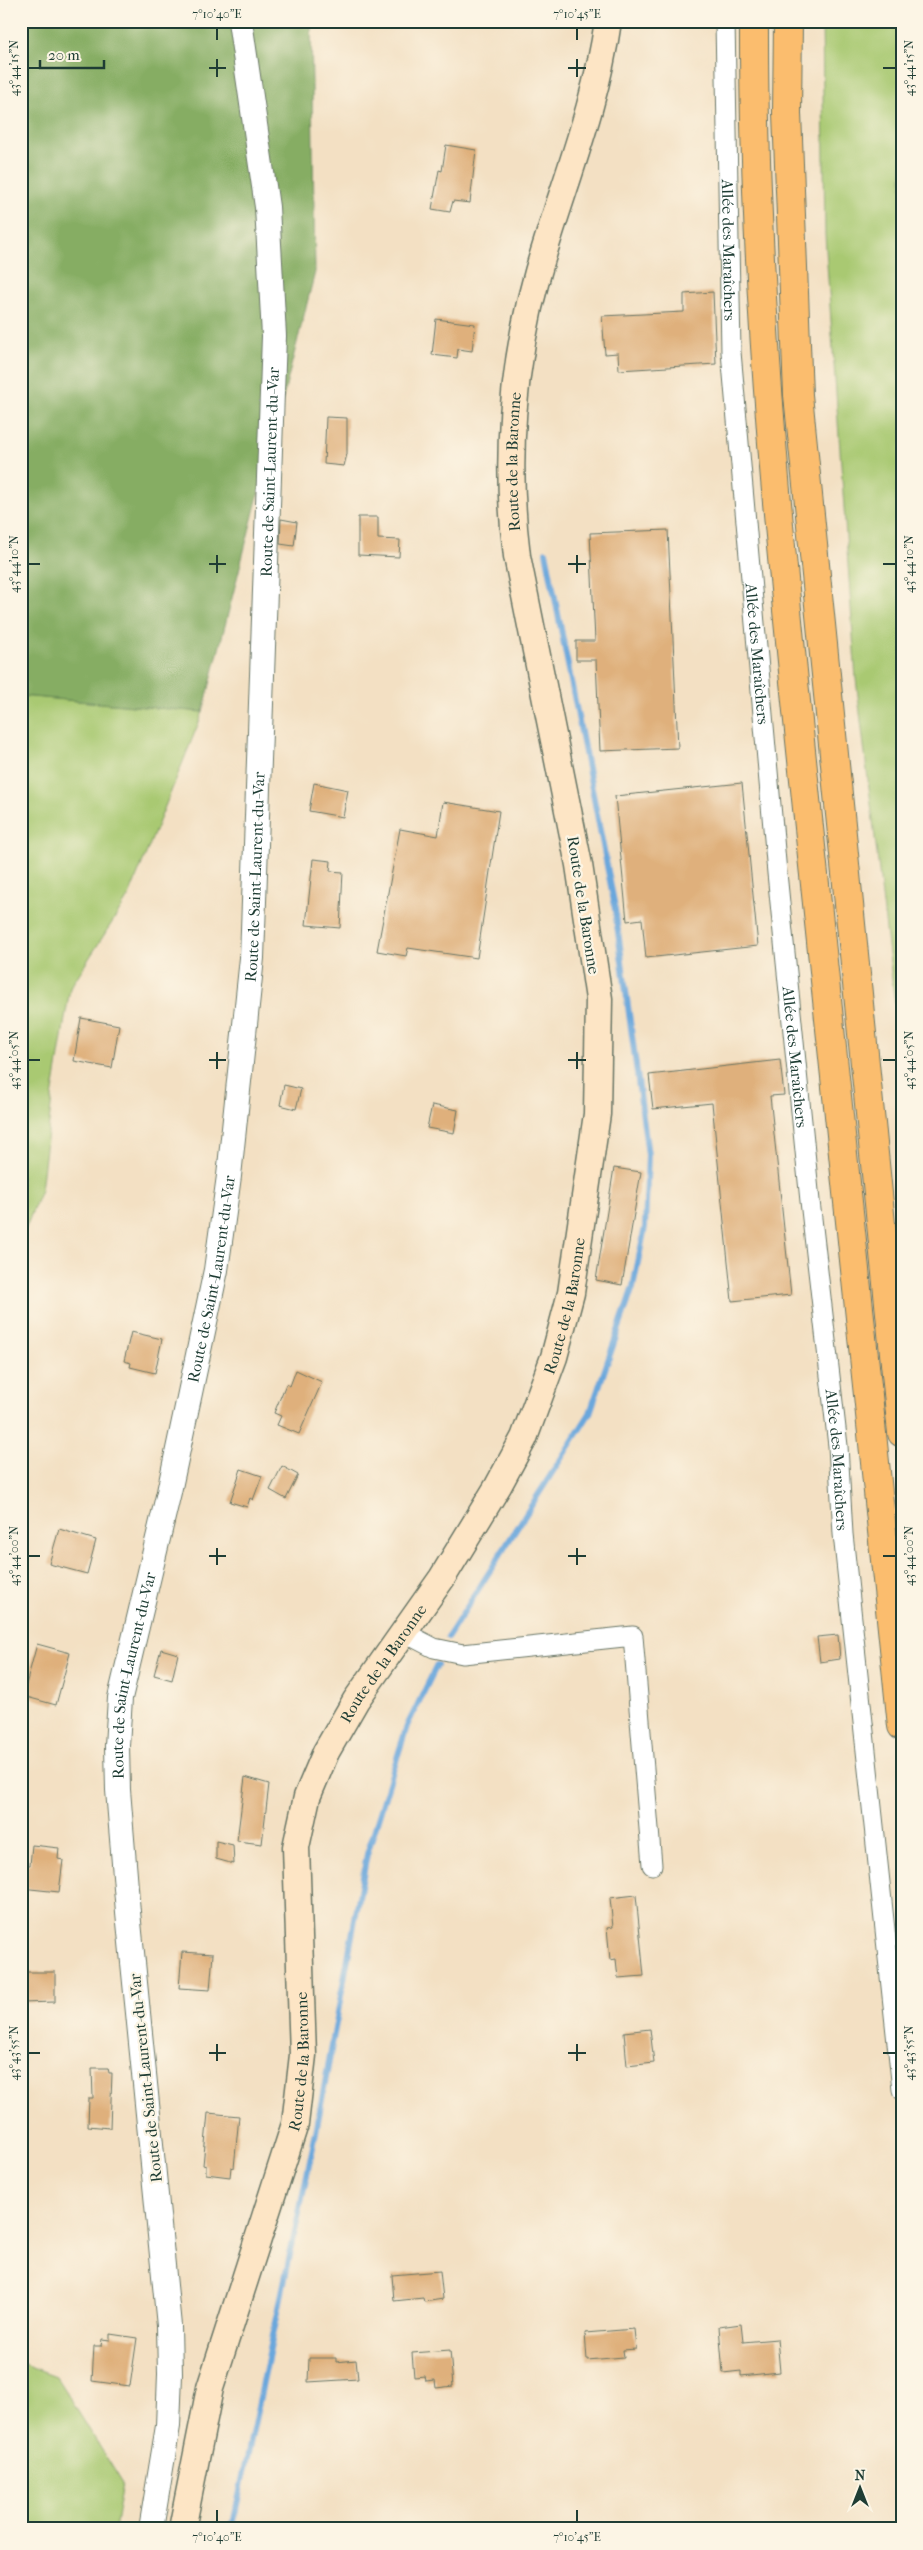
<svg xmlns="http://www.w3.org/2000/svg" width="923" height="2550" font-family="'IM FELL French Canon',serif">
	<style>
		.green { fill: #a9c972; stroke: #648353 }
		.forest { fill: #86ad64; stroke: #52754c }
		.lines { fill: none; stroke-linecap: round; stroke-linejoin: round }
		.stream { stroke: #6ba7dc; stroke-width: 6 }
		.building { fill: #dfb07c }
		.minor-casing { stroke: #697666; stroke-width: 21 }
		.tertiary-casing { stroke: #697666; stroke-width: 26 }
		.secondary-casing { stroke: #697666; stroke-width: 29 }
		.trunk-casing { stroke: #697666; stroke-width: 30 }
		.minor { stroke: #fff; stroke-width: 19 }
		.tertiary { stroke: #fff; stroke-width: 24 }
		.secondary { stroke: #fde5c5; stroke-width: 26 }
		.trunk { stroke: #fbbd6e; stroke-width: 28 }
		.ticks { fill: none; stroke: #1f3d34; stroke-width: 2 }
		.labels { text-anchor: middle; stroke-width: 4.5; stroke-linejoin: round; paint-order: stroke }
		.street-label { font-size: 16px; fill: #1f3d34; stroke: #fcf5e5 }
		.neatline { fill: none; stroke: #1f3d34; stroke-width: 2 }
		.ticks-label { font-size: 12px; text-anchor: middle; fill: #1f3d34 }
	</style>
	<rect width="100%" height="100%" fill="#fcf5e5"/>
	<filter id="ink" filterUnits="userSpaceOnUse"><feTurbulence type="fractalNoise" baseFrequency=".02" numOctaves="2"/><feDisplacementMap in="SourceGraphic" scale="10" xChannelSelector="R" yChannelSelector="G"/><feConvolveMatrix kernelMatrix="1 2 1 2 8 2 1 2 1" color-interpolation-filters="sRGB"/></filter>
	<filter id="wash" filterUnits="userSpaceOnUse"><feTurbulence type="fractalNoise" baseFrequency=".0096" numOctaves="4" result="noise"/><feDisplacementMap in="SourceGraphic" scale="20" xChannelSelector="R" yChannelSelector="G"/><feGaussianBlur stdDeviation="1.12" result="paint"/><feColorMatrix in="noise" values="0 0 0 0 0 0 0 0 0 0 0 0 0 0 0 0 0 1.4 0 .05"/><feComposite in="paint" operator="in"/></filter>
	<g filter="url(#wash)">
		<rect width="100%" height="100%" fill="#f3e0c3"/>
		<g class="green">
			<path d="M822,21h80v1042l-46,-384 -31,-444z"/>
			<path d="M21,696l182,16 -74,184 -59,92 -18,110 -11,92 -20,50z"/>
			<path d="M21,2363l35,13 67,108 -8,45h-94z"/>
		</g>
		<path class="forest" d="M21,21h290l4,251 -112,440 -182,-16z"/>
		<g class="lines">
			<g class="stream">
				<path d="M448,1637l142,-224 43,-126 12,-60 3,-72 -34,-253 -68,-350"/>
				<path d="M232,2529l84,-397 51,-278 40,-128 30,-61"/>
			</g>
		</g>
		<g id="blocks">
			<g class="building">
				<path d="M446,145l30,5 -6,53 -17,-2 -3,11 -18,-3 7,-39 3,1z"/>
				<path d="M713,292l3,72 -97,6 -1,-17 -13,1 -3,-38 82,-4v-18z"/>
				<path d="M436,319l39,5 -3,27 -14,-2 -1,9 -25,-3z"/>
				<path d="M326,417l21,1v36l-3,12 -20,-2z"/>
				<path d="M358,517h20v22l22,1 -1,17 -41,-2z"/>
				<path d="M281,519l16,3 -3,24 -14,-2z"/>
				<path d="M668,530l10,218 -78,3 -4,-91h-20v-19h19l-5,-108z"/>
				<path d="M314,783l34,7 -5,27 -34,-6z"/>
				<path d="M742,783l16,163 -112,12 -4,-39 -15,2 -12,-125z"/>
				<path d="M443,802l56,9 -22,147 -69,-10 -2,8 -29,-5 23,-122 38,7z"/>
				<path d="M313,859l18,2 -1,10 13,1 -3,56 -34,-3z"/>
				<path d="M81,1018l38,7 -7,43 -38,-7z"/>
				<path d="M780,1060l4,35 -14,1 21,199 -59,6 -20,-198 -59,6 -4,-34z"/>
				<path d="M284,1085l17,4 -5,20 -16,-4z"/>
				<path d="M432,1105l26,5 -4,23 -27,-5z"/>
				<path d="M614,1168l27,4 -19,113 -26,-5z"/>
				<path d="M131,1332l31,7 -7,34 -25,-6 1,-4 -7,-2z"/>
				<path d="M296,1370l26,12 -23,52 -22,-9 4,-9 -7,-3 12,-29 4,2z"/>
				<path d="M282,1466l16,9 -12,24 -16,-9z"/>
				<path d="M241,1469l21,7 -9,24 -3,-2 -3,9 -17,-5z"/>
				<path d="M59,1529l37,11 -9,34 -38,-10z"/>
				<path d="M838,1635l2,24 -20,3 -3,-25z"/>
				<path d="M37,1644l33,9 -14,52 -33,-9z"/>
				<path d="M161,1649l17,5 -6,26 -18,-5z"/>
				<path d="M245,1777l24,7 -7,60 -25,-3z"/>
				<path d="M216,1841l17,4 1,19 -18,-5z"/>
				<path d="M32,1845l27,3 -1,11 5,1 -4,32 -38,-4v-23h9z"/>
				<path d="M636,1895l8,81 -26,2 -2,-19 -6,1 -3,-32 6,-1 -3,-29z"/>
				<path d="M182,1952l31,2 -3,36 -31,-2z"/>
				<path d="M21,1972h34v30l-34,1z"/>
				<path d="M650,2029l4,34 -27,3 -3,-34z"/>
				<path d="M92,2068h16l1,5h3l-2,55 -22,-2 1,-28h4z"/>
				<path d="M208,2113l31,3 -5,52 -3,-1 -1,10 -24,-3v-8l-3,-1z"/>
				<path d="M440,2271l3,28 -19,3 -1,-4 -29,3 -2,-26z"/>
				<path d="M741,2324l2,18 34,-3 3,33 -39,4v-5l-18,2 -4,-46z"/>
				<path d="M634,2329l2,20 -13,1 1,7 -37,3 -2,-27z"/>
				<path d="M110,2334l27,4 -7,48 -38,-5 2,-35h7l1,-7 8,1z"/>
				<path d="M450,2350l3,36 -17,2 -1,-8 -9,1 -1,-5 -11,1 -2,-24z"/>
				<path d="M309,2358h27v4l20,-2 2,19 -50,3z"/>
			</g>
		</g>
	</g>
	<g filter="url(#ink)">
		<use href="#blocks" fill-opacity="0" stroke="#697666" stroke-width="1"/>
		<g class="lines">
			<defs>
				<g id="minor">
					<path id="s1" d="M725,21l6,331 46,521 33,328 28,245 5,88 59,556"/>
					<path d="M403,1632l31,16 29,6 170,-18 19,229"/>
				</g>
				<g id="tertiary">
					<path id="s2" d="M151,2529l17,-103 2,-52 -1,-48 -41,-414 -10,-122 -1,-44 3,-48 49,-206 47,-222 13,-94 23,-218 22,-622 -7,-129 -27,-186"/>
				</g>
				<g id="secondary">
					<path id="s3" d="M182,2529l28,-141 85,-264 8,-69 -7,-208 11,-50 19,-45 30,-52 86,-122 56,-92 26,-48 30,-81 17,-64 26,-179 2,-115 -20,-134 -62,-309c-12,-94 -5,-192 21,-284 24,-84 58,-164 70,-251"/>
				</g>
				<g id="trunk">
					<path d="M754,21c-1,298 33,596 64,892 29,271 56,542 84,813"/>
					<path d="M788,21l-1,92 11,282 104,1038"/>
				</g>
			</defs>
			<use href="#minor" class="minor-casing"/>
			<use href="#tertiary" class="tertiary-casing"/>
			<use href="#secondary" class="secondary-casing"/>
			<use href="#trunk" class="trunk-casing"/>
			<use href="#minor" class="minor"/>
			<use href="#tertiary" class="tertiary"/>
			<use href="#secondary" class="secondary"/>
			<use href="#trunk" class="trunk"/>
		</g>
	</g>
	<path class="ticks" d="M217,28v12M577,28v12M217,59v18M577,59v18M28,68h12M209,68h17M568,68h18M883,68h13M217,555v18M577,555v18M28,564h12M209,564h17M568,564h18M883,564h13M217,1052v17M577,1052v17M28,1060h12M209,1060h17M568,1060h18M883,1060h13M217,1548v17M577,1548v17M28,1556h12M209,1556h17M568,1556h18M883,1556h13M217,2044v17M577,2044v17M28,2053h12M209,2053h17M568,2053h18M883,2053h13M217,2510v12M577,2510v12"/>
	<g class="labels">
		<g class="street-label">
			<text dy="6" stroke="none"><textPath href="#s1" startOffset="229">Allée des Maraîchers</textPath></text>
			<text dy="6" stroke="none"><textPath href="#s3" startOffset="2164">Route de la Baronne</textPath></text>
			<text dy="6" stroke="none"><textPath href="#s2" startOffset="2074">Route de Saint-Laurent-du-Var</textPath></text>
			<text dy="6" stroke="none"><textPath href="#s1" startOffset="634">Allée des Maraîchers</textPath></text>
			<text dy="6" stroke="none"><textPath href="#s2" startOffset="1669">Route de Saint-Laurent-du-Var</textPath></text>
			<text transform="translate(584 905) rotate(81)" y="6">Route de la Baronne</text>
			<text dy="6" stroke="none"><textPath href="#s1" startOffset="1039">Allée des Maraîchers</textPath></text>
			<text dy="6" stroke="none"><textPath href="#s2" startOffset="1264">Route de Saint-Laurent-du-Var</textPath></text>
			<text dy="6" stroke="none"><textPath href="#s3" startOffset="1309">Route de la Baronne</textPath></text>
			<text dy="6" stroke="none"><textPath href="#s1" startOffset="1444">Allée des Maraîchers</textPath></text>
			<text dy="6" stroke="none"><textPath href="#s3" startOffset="904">Route de la Baronne</textPath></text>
			<text dy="6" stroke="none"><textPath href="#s2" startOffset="859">Route de Saint-Laurent-du-Var</textPath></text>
			<text dy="6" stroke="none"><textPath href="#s3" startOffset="484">Route de la Baronne</textPath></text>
			<text transform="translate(145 2078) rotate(-96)" y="6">Route de Saint-Laurent-du-Var</text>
		</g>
	</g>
	<rect width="923" height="2550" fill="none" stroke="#fcf5e5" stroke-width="55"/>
	<g transform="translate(860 2488)" stroke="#fcf5e5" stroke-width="4" paint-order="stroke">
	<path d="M0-4L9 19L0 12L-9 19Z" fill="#1f3d34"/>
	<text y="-8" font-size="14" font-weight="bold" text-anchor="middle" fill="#1f3d34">N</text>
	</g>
	<path d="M40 60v8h64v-8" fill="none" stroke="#1f3d34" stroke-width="2.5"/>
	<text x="48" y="60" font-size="15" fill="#1f3d34" stroke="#fcf5e5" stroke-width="4" paint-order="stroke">20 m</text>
	<rect x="28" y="28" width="868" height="2494" class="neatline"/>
	<g class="ticks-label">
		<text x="217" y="18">7°10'40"E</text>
		<text x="577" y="18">7°10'45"E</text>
		<text transform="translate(14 68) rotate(-90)" y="4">43°44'15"N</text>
		<text transform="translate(909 68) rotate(-90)" y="4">43°44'15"N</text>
		<text transform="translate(14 564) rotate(-90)" y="4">43°44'10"N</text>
		<text transform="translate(909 564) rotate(-90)" y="4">43°44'10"N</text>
		<text transform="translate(14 1060) rotate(-90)" y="4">43°44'05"N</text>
		<text transform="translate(909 1060) rotate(-90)" y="4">43°44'05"N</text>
		<text transform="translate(14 1556) rotate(-90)" y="4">43°44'00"N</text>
		<text transform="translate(909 1556) rotate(-90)" y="4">43°44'00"N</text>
		<text transform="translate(14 2053) rotate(-90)" y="4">43°43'55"N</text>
		<text transform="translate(909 2053) rotate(-90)" y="4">43°43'55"N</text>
		<text x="217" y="2541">7°10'40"E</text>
		<text x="577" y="2541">7°10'45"E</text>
	</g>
</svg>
